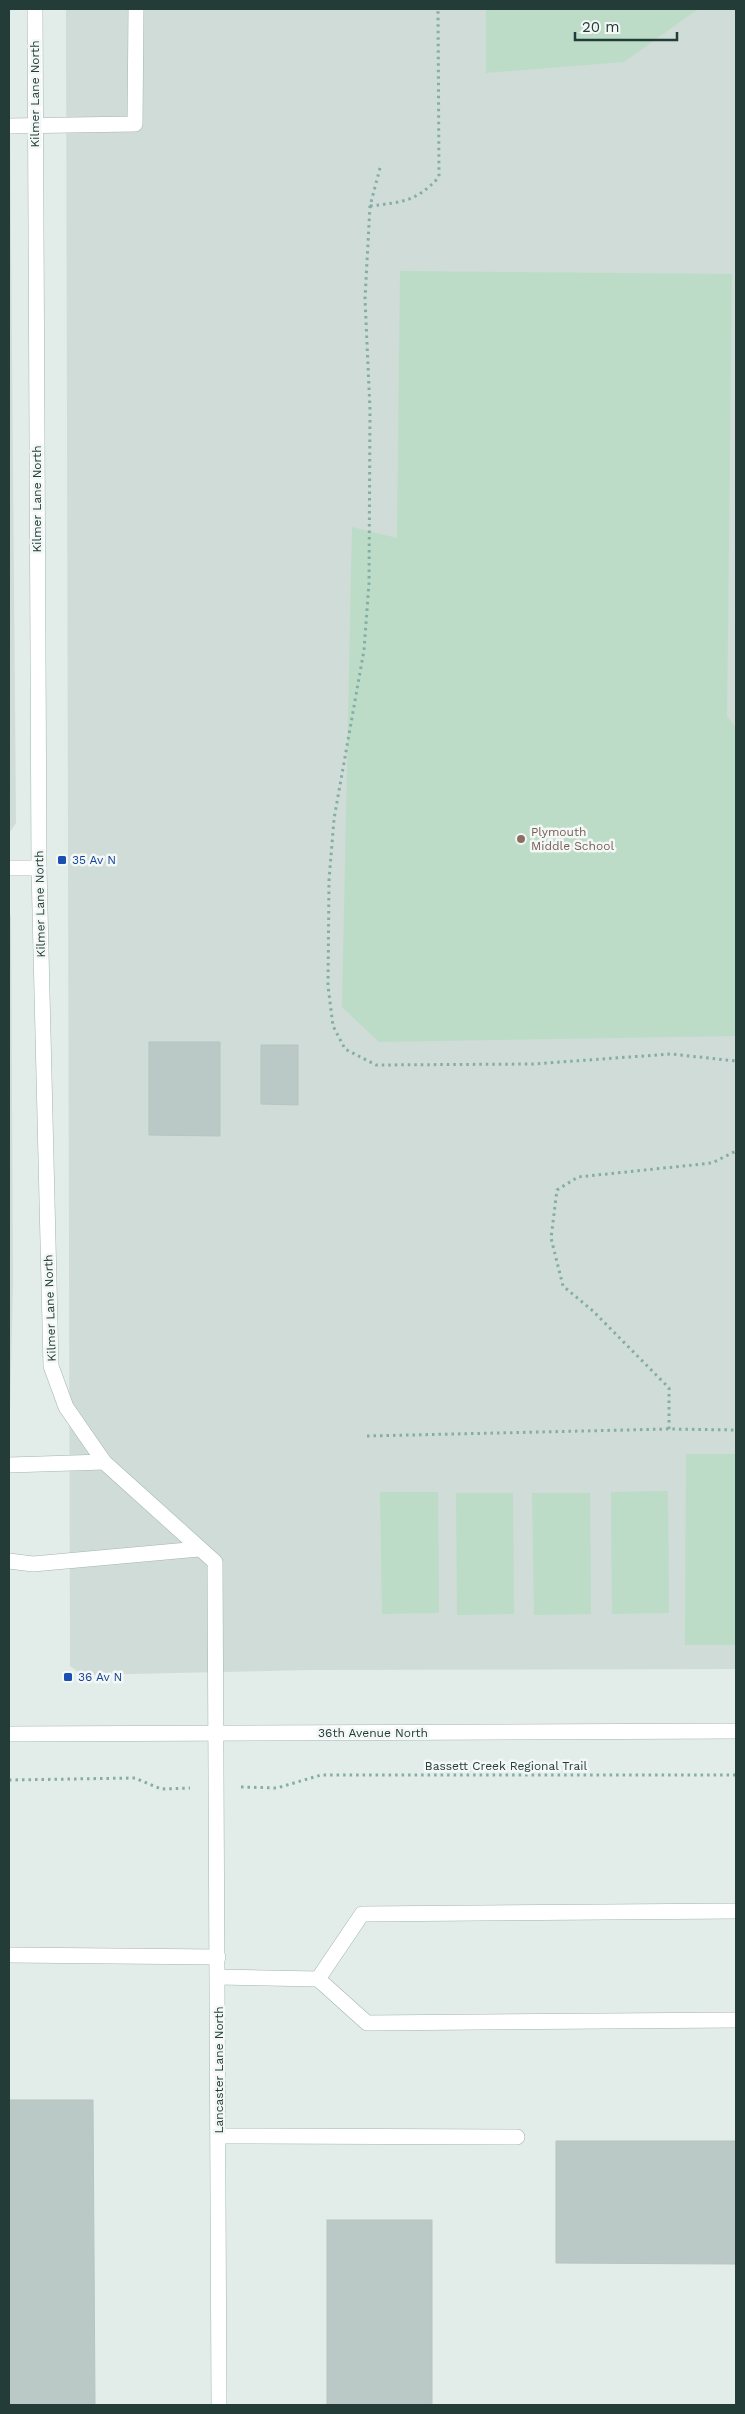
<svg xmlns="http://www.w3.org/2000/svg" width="745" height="2414" font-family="'Work Sans',sans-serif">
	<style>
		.built { fill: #d0dcd7 }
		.green { fill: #bcdcc7 }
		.building { fill: #bac9c5; stroke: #b5c5c0 }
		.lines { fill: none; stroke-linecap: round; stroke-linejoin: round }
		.lane-casing { stroke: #a5b4b0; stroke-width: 16 }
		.street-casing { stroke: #a5b4b0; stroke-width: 16 }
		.secondary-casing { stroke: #a1b7b1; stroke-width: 16 }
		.path { stroke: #84aea5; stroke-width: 3; stroke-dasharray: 2.5 4; stroke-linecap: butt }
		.lane { stroke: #fff; stroke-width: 15 }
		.street { stroke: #fff; stroke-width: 15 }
		.secondary { stroke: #fff; stroke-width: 15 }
		.education-dot { fill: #8d6e63; stroke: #f3f8f6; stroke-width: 2 }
		.transit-dot { fill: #1a4fb4; stroke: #f3f8f6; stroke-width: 2 }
		.labels { text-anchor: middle; stroke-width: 5; stroke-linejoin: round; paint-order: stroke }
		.street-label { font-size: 12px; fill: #233c38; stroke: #f3f8f6 }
		.education-label { font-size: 12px; fill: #785e54; stroke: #f3f8f6; text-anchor: start }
		.transit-label { font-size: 12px; fill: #164399; stroke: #f3f8f6; text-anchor: start }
	</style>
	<rect width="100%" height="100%" fill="#e2ece8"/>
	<g class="built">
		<path d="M9,9l7,814 -7,10z"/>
		<path d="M66,9h670v1660l-428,1 -225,5 -13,-9z"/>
		<path d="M9,913l2,4 2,368 -4,165z"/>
	</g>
	<g class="green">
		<path d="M486,9h212l-74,53 -138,11z"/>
		<path d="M400,271l332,3 -5,442 9,12v308l-357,6 -37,-35 10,-480 45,11z"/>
		<path d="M686,1454h50v191h-51z"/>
		<path d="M668,1491l1,122 -57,1 -1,-122z"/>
		<path d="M380,1492h58l1,121 -57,1z"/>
		<path d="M456,1493h57l1,121 -57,1z"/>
		<path d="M532,1493h58l1,121 -57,1z"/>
	</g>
	<g class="building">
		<path d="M149,1042h71v94l-71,-1z"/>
		<path d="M261,1045h37v60l-37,-1z"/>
		<path d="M9,2100h84l2,305h-86z"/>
		<path d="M556,2141h180v123l-180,-1z"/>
		<rect x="327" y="2220" width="105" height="185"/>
	</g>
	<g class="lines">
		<defs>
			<g id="lane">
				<path d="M9,126l126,-2 1,-115"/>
				<path d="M9,1465l95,-3"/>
				<path d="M9,1561l24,3 166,-15"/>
				<path d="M736,1911l-374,3 -44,65 49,44 369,-3"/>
				<path d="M9,1955l209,2"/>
				<path d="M218,1977l100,2"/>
				<path d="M219,2136l298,1"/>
			</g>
			<path id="street" d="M9,868h30"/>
			<g id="secondary">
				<path d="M35,9l4,859 12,498 15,41 38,55 111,100 4,843"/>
				<path d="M9,1734l727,-3"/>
			</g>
		</defs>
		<use href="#lane" class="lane-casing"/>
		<use href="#street" class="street-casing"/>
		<use href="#secondary" class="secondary-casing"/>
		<g class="path">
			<path d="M380,168l-10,38 -5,93 5,111 -1,173 -5,67 -30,169 -5,61 -1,106 5,40 12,23 31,16 157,-1 138,-10 65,7"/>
			<path d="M370,206c32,-4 46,-4 69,-29l-1,-168"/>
			<path d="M669,1429v-41l-76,-77 -30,-25 -12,-48 6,-48 21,-13 134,-14 24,-12"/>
			<path d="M367,1436l302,-7 67,1"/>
			<path d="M9,1780l126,-2 26,11 29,-1"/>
			<path d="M241,1787l36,1 44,-13h415"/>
		</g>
		<use href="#lane" class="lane"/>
		<use href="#street" class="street"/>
		<use href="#secondary" class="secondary"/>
	</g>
	<circle class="education-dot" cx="521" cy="839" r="5"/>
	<g class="transit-dot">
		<rect x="57" y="855" width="10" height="10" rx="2.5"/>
		<rect x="63" y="1672" width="10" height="10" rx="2.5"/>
	</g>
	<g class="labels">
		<g class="street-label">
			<text transform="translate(35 94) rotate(-90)" y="4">Kilmer Lane North</text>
			<text transform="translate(37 499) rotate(-90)" y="4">Kilmer Lane North</text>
			<text transform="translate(40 904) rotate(-91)" y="4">Kilmer Lane North</text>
			<text transform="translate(50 1308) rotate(-92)" y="4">Kilmer Lane North</text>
			<text x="373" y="1737">36th Avenue North</text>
			<text x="506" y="1770">Bassett Creek Regional Trail</text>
			<text transform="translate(219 2070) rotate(-90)" y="4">Lancaster Lane North</text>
		</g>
		<g class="education-label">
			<text x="531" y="836">Plymouth<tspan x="531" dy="14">Middle School</tspan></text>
		</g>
		<g class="transit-label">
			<text x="72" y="864">35 Av N</text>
			<text x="78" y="1681">36 Av N</text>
		</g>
	</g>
	<rect width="745" height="2414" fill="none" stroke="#233c38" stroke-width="20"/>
	<path d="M575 32v8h102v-8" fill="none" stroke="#233c38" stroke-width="2.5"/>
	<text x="582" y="32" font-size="15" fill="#233c38" stroke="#f3f8f6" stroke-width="4" paint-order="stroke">20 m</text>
</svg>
